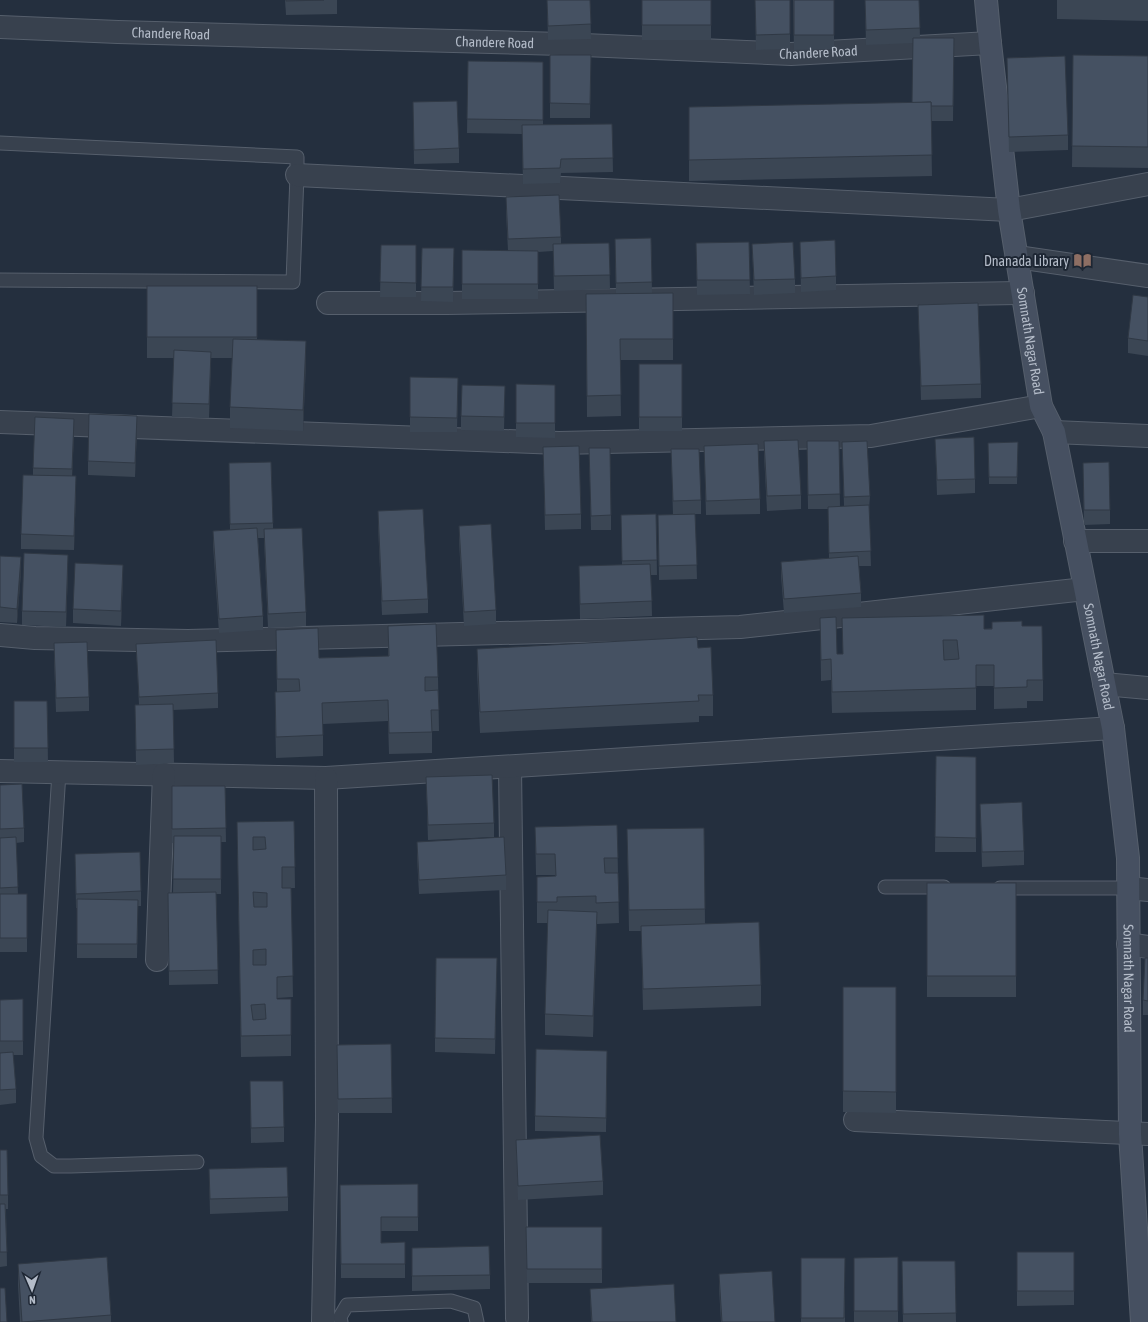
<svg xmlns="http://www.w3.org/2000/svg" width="1148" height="1322" font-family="'Asap Condensed',sans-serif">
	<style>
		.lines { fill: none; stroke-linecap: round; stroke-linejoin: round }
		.lane-casing { stroke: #565f6c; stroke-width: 15 }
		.street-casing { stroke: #565f6c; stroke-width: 24 }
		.secondary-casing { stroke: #565f6c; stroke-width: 24 }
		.lane { stroke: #38414e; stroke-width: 13 }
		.street { stroke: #38414e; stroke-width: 22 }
		.secondary { stroke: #465061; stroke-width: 22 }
		.wall { fill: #3b4654 }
		.shaded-wall { fill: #303945 }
		.building { fill: #455162; stroke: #303945; fill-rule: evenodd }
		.labels { text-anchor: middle; stroke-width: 4; stroke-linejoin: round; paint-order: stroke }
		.street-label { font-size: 14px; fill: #b4bcc9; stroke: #1d2633 }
		.poi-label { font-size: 14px; fill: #b4bcc9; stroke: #1d2633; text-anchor: end }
	</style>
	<rect width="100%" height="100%" fill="#242f3e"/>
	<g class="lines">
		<defs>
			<g id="lane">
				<path d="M0,143l297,14v18l-4,107 -293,-2"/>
				<path d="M59,772l-23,366 5,18 13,10h17l126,-4"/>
				<path d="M885,887h59"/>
				<path d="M1000,888h128"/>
				<path d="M341,1322l-1,-5 7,-12 104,-4 23,7 3,14"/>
			</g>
			<g id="street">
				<path id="s1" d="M0,27l118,5 443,12 230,10 199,-11"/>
				<path d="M297,175l712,35 139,-26"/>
				<path d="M1017,257l131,19"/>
				<path d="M328,303h119l576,-10"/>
				<path d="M0,422l559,21 312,-7 170,-30"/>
				<path d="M1054,432l94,4"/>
				<path d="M1075,541h73"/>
				<path d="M0,635l35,3 153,3 552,-14 345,-38"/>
				<path d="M1104,684l44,4"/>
				<path d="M510,767l7,551"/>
				<path d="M0,771l326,7 787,-50"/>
				<path d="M1128,888l20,2"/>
				<path d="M1128,944l20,3"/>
				<path d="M157,960l7,-186"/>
				<path d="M855,1120l293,14"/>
				<path d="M323,1322l4,-202 -1,-342"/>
			</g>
			<g id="secondary">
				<path id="s2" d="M986,0l4,43 19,167 32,196 13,26 59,296 15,130 2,276 12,188"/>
			</g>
		</defs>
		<use href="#lane" class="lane-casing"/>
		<use href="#street" class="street-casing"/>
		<use href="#secondary" class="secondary-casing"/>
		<use href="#lane" class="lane"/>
		<use href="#street" class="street"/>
		<use href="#secondary" class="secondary"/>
	</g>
	<g class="wall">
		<path d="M285,0h52v14l-51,1z"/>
		<path d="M547,0h43l1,39 -43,1z"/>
		<rect x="642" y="0" width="69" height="40"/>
		<path d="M755,0l35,34v15l-34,1z"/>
		<path d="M793,0h41v49l-40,1z"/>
		<path d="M865,0h54l1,38h34l-1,83h-22l1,55 -243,5v-74l223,-4 1,-60 -47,2z"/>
		<path d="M1057,0h91v21l-91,-2z"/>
		<path d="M550,55h41l-1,63h-40z"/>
		<path d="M1073,55l75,1v112l-76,-1z"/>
		<path d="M1007,58l61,77v15l-59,2z"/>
		<path d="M468,61l75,1v63l69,-1 1,48 -52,1 -1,10 -37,1 -1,-50 -55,-1z"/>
		<path d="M413,102l46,46v15l-45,1z"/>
		<path d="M506,197l55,40v7l48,-1 1,46 -56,2 -1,-40 -15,1v47h-76v-49l46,1 -2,-39z"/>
		<path d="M651,238l1,55h21v67h-53l1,56 -34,1 -1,-123h30l-1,-55z"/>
		<path d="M749,242l1,52 -53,1 -1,-52z"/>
		<path d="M800,242l36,34v14l-35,2z"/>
		<path d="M752,244l43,35v14l-41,2z"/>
		<path d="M381,245h35v52h-36z"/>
		<path d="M422,248h32l-1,54 -32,-1z"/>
		<path d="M147,286h110v54l49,22 -3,69 -73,-3v-21l2,-49h-21l-2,60 -37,-1 2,-59h-27z"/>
		<path d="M1148,297v59l-20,-3v-15z"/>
		<path d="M918,305l63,79v14l-60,2z"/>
		<rect x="639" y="364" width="43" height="67"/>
		<path d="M410,377l48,1 -1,54h-47z"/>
		<path d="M516,384l39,1v53l-39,-1z"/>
		<path d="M505,386l-1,45 -43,-1v-14z"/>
		<path d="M137,430l-2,47 -47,-2v-14z"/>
		<path d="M74,433l-2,43 4,15 -2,59 -53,-1v-15l12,-59v-7z"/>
		<path d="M935,439l40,40v14l-38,2z"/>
		<path d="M764,441l37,54v14l-34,2 -3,-56z"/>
		<path d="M807,441h32l1,66 4,-1 -2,-64 28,54 -1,14 2,56h-12l2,27v14l-77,6 -3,-37v-14l48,-4 -1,-49h-20z"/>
		<path d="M1018,442l-1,42h-28l-1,-41z"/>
		<path d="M704,446l56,53v15l-54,1z"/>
		<path d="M543,447l38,67v15l-36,1z"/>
		<path d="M589,448l22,67v15h-20z"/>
		<path d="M671,449l30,51v14h-6l2,65 -38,1 -1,-65h15z"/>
		<path d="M229,463l44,60v6l33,83v14l-38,2 -4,-90h-6l5,78v14l-44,3 -6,-88v-14l17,-1z"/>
		<path d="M1083,463l27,47v14l-26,1z"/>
		<path d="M378,511l50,88v14l-46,2 -4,-90z"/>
		<path d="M656,514l1,61h-6l1,41 -72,3 -1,-53 43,-1 -1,-50z"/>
		<path d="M459,526l37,84v14l-32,2 -5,-85z"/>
		<path d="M0,556l21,16 -4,51 -17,-1z"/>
		<path d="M68,569l-2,58 -44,-2v-14z"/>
		<path d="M123,580l-2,46 -48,-3v-14z"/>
		<path d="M820,618l17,36h6l-1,-36 142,11 38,-3 21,54v21h-16v7l-33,1v-23h-18v24l-144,3 -1,-33 -10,1z"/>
		<path d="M388,626l50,51 1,54h-7v22l-43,1 -1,-33 -65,3v32l-47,2 -1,-45v-21h2l-1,-62 43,28 69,-2z"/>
		<path d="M54,643l35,54v14l-33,1 -2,-54z"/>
		<path d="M136,644l82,49v15l-45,2 1,53 -38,2 -1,-60h4z"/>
		<path d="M698,648l15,47v21h-14v6l-219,11 -3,-63v-21z"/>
		<path d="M14,701h33l1,61h-34z"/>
		<path d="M936,756l40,1v95h-41z"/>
		<path d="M426,777l68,46v14l-66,3z"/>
		<path d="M0,785l24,43v14l-8,1 2,51h9v58h-27z"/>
		<path d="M172,786h53l1,56h-5v52h-5l2,90 -49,1 -1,-92h5l1,-50h-2z"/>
		<path d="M980,804l44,47v14l-42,2z"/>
		<path d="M294,821l1,67h-4l2,109 -16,1v1l14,36v21l-50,1 -4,-235z"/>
		<path d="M617,825l2,98 -22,1 -4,113 -48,-2v-21l3,-91h-11v-46l18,-1v-1h-19l-1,-48z"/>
		<path d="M704,828l1,95 56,62v21l-118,4 -2,-79h-12l-2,-102z"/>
		<path d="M417,842l89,33v15l-87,4 -2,-38z"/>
		<path d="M75,854l66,37v15h-3l-1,52h-60v-50h-1z"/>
		<rect x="927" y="883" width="89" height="114"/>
		<path d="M497,958l-2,96 -60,-2v-14z"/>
		<path d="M1148,958v57h-5v-15z"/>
		<path d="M843,987h53v126l-53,-1z"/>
		<path d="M23,999v56h-10l3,34v14l-16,2v-105z"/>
		<path d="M391,1044l1,69h-54l-1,-68z"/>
		<path d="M607,1065l-1,67 -71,-1v-15z"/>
		<path d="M250,1081l34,46v15l-33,1z"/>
		<path d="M516,1140l87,41v14l-85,5 -2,-46z"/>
		<path d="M0,1150l8,45v14h-2l1,57 -7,1z"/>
		<path d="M209,1169l79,28v14l-78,3z"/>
		<path d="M418,1184v47h-37v12l24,-1v36h-64l-1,-93z"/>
		<path d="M526,1227h76v56h-75z"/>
		<path d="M412,1248l78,27v14l-78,2z"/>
		<path d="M1017,1252h57v53l-57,1z"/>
		<path d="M898,1257v65h-44v-64z"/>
		<rect x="801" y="1258" width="44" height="64"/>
		<path d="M902,1261h53l1,61h-53z"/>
		<path d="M18,1264l93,51v7h-91l-2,-37z"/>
		<path d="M719,1274l56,48h-54l-2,-33z"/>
		<path d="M590,1289l86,33h-85z"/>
	</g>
	<g class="shaded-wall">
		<path d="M306,341v21l-3,69v-21z"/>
		<path d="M211,352v14l-2,52v-14z"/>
		<path d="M137,416v14l-2,47v-14z"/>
		<path d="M74,419v14l-2,51v-15z"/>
		<path d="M76,476v15l-2,59v-14z"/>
		<path d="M68,555v14l-2,58v-15z"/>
		<path d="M21,557v15l-4,51v-14z"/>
		<path d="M123,565v15l-2,46v-15z"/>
		<path d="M597,912v21l-4,104v-21z"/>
	</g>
	<g class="building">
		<path d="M286,0h38l-38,1z"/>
		<path d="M547,0h43l1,24 -43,2z"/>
		<rect x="642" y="0" width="69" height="25"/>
		<path d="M755,0h35v34l-34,1z"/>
		<rect x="794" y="0" width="40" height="35"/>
		<path d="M865,0h54l1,28 -54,2z"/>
		<path d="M913,38h41l-1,68h-22v-4l-19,1z"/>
		<path d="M550,55h41l-1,49 -40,-1z"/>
		<path d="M1073,55l75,1v91l-76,-1z"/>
		<path d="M1065,56l3,79 -59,2 -2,-79z"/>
		<path d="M468,61l75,1v58l-76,-1z"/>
		<path d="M457,101l2,47 -45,2 -1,-48z"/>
		<path d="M931,102l1,53 -243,5v-53z"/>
		<path d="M612,124l1,34 -52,1 -1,9 -37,1 -1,-44z"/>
		<path d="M559,195l2,42 -53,2 -2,-42z"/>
		<path d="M651,238l1,44 -36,1 -1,-44z"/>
		<path d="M835,240l1,36 -35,2 -1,-36z"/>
		<path d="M749,242l1,38h-53l-1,-37z"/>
		<path d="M793,242l2,37 -41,1 -2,-36z"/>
		<path d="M609,243l1,32 -56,1 -1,-32z"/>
		<path d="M381,245h35v38l-36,-1z"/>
		<path d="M422,248h32l-1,39h-32z"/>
		<path d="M462,250l76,1v33h-76z"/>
		<rect x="147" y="286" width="110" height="51"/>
		<path d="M673,293v46h-53l1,56 -34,1 -1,-102z"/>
		<path d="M1133,295l15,2v44l-20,-3z"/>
		<path d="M978,303l3,81 -60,2 -3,-81z"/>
		<path d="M233,339l73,2 -3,69 -73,-3z"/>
		<path d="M174,350l37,2 -2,52 -37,-1z"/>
		<rect x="639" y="364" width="43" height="53"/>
		<path d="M410,377l48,1 -1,40 -47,-1z"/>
		<path d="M516,384l39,1v38h-39z"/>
		<path d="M462,385l43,1 -1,31 -43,-1z"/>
		<path d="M89,414l48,2 -2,47 -47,-2z"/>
		<path d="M35,417l39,2 -2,50 -39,-1z"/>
		<path d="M974,437l1,42 -38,1 -2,-41z"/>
		<path d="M798,440l3,55 -34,1 -3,-55z"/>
		<path d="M807,441h32l1,53 -32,1z"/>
		<path d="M867,441l3,55 -26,1 -2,-55z"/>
		<path d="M1018,442l-1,35h-28l-1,-34z"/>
		<path d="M758,444l2,55 -54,2 -2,-55z"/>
		<path d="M579,446l2,68 -36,1 -2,-68z"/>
		<path d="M589,448h21l1,67 -20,1z"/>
		<path d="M671,449h28l2,51 -28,1z"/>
		<path d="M271,462l2,61 -43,1 -1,-61z"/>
		<path d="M1109,462l1,48h-26l-1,-47z"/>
		<path d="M23,475l53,1 -2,60 -53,-2z"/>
		<path d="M869,505l2,46 -42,2 -1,-46z"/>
		<path d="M423,509l5,90 -46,2 -4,-90z"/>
		<path d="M656,514l1,46 -35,1 -1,-46z"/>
		<path d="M695,514l2,51 -38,1 -1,-51z"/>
		<path d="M491,524l5,86 -32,2 -5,-86z"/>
		<path d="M257,528l6,88 -44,3 -6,-88z"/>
		<path d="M302,528l4,84 -38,2 -4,-85z"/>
		<path d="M24,553l44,2 -2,57 -44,-1z"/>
		<path d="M0,556l21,1 -4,52 -17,-2z"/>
		<path d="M858,556l3,37 -77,6 -3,-37z"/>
		<path d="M75,563l48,2 -2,46 -48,-2z"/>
		<path d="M650,564l2,37 -72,3 -1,-38z"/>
		<path d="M984,615v14h8v-7l30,-1v5h20l1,54h-16v7l-33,1v-23h-18v23l-144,4 -1,-33 -10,1 -1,-42 16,-1 1,37h6l-1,-36zM943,640h14l2,19 -15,1z"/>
		<path d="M436,624l2,53h-13v14l13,-1 1,20h-8l1,22 -43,1 -1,-33 -66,3 1,32 -47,2 -1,-45 25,-1 -1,-12h-22l-1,-49 42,-2 1,30 70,-2 -1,-30z"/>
		<path d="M697,637l1,11 13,-1 2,48h-15l1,6 -219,11 -3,-63z"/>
		<path d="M216,640l2,53 -79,4 -3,-53z"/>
		<path d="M87,642l2,55 -33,1 -2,-55z"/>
		<path d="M14,701h33l1,47h-34z"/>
		<path d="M173,704l1,45 -38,1 -1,-45z"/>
		<path d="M936,756l40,1v81l-41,-1z"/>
		<path d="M492,775l2,48 -66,2 -2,-48z"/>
		<path d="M22,784l2,44 -24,1v-44z"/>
		<path d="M172,786h53l1,42 -54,1z"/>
		<path d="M1022,802l2,49 -42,1 -2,-48z"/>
		<path d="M294,821l1,46h-13v21h9l2,88 -16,1v22h14v36l-50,1 -4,-214zM253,837h12l1,12 -13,1zM253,892l14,1v14h-13zM266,949v16h-13v-15zM265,1004l1,15 -13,1 -2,-15z"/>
		<path d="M617,825l1,33h-14l1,15h13l1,29 -23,1v-7l-39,1v5h-20v-25l19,-1 -1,-22h-19l-1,-27z"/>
		<path d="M704,828l1,81 -76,1 -2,-81z"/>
		<path d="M174,836h47v43h-48z"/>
		<path d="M16,837l2,50 -18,1v-50z"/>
		<path d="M504,837l2,38 -87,5 -2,-38z"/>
		<path d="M140,852l1,39 -65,3 -1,-40z"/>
		<rect x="927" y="883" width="89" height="93"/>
		<path d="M216,892l2,78 -49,1 -1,-78z"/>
		<rect x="0" y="894" width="27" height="44"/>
		<path d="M77,899l61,1 -1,44h-60z"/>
		<path d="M548,910l49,2 -4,104 -48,-2z"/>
		<path d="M759,922l2,63 -118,4 -2,-63z"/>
		<path d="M436,958h61l-2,81 -60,-1z"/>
		<path d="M1145,958h3v43l-5,-1z"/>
		<path d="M843,987h53v105l-53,-1z"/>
		<path d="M23,999v42h-23v-41z"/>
		<path d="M391,1044l1,54 -54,1 -1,-54z"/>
		<path d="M536,1049l71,2 -1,67 -71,-2z"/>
		<path d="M13,1052l3,37 -16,1v-37z"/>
		<path d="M250,1081h33l1,46 -33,1z"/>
		<path d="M600,1135l3,46 -85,5 -2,-46z"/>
		<path d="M0,1150h7l1,45h-8z"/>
		<path d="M287,1167l1,30 -78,2 -1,-30z"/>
		<path d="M418,1184v33h-37v26l24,-1v22h-64l-1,-79z"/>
		<path d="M0,1204h5l2,48h-7z"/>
		<path d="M526,1227h76v42h-75z"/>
		<path d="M489,1246l1,29 -78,1v-28z"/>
		<rect x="1017" y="1252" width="57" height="39"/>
		<path d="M107,1257l4,58 -89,7 -4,-58z"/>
		<path d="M898,1257v54h-44v-53z"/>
		<path d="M801,1258h44l-1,60h-43z"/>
		<path d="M902,1261h53l1,52 -53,1z"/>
		<path d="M772,1271l3,51h-53l-3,-48z"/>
		<path d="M674,1284l2,38h-84l-2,-33z"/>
		<path d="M0,1288h5l2,34h-7z"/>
	</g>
	<defs>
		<symbol id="library-bare" viewBox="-9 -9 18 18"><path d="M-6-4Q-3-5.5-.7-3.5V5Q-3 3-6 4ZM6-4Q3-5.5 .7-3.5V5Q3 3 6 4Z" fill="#8d6e63" stroke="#1d2633" stroke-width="2.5" paint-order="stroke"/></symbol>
	</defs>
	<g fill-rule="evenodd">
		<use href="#library-bare" x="1070" y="248" width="25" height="25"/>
	</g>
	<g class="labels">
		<g class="street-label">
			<text dy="5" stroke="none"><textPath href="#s1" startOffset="171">Chandere Road</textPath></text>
			<text dy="5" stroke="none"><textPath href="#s1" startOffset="495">Chandere Road</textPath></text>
			<text dy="5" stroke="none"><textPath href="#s1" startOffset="819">Chandere Road</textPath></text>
			<text dy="5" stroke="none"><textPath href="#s2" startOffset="344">Somnath Nagar Road</textPath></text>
			<text dy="5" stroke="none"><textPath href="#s2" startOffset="668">Somnath Nagar Road</textPath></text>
			<text dy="5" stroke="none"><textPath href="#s2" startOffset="992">Somnath Nagar Road</textPath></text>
		</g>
		<g class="poi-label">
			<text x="1069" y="266">Dnanada Library</text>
		</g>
	</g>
	<g transform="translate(32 1290) rotate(178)" stroke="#1d2633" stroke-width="3" paint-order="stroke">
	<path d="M0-3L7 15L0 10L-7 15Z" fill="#b4bcc9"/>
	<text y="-6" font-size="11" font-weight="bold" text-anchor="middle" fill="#b4bcc9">N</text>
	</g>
</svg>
